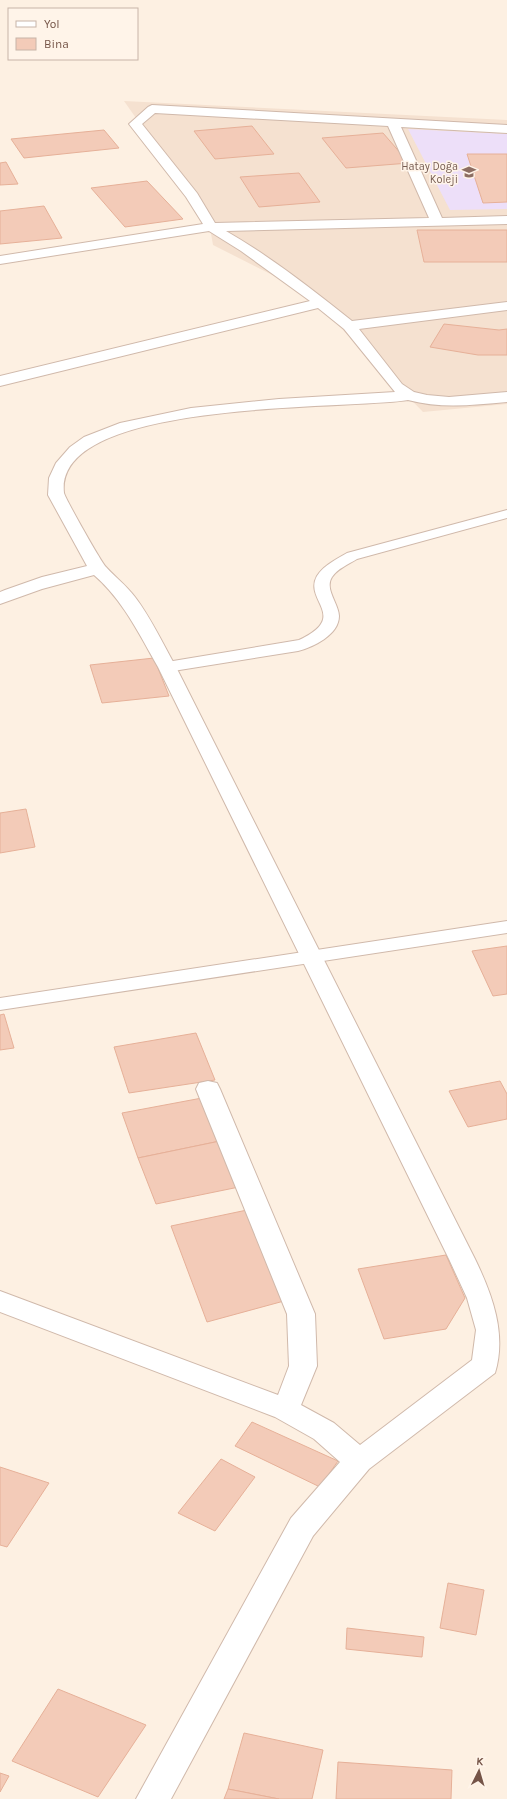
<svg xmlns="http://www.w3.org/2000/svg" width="507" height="1799" font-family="Karla,sans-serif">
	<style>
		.residential { fill: #f5e1d0 }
		.education { fill: #eddff9 }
		.building { fill: #f3cbb8; stroke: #e6b098 }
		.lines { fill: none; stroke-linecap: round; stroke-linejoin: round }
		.service-casing { stroke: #d0b9ab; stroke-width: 2 }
		.minor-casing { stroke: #d0b9ab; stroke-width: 2 }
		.service { fill: #fff; fill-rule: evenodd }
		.minor { fill: #fff; fill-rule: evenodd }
		.labels { text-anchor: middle; stroke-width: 3; stroke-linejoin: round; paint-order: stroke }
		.far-education-label { font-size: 11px; fill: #785e54; stroke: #fff4e9; text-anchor: end }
	</style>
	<rect width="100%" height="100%" fill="#fdf0e2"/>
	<path class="residential" d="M124,101l383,19v284l-84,8 -117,-120 -93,-47 -4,-23z"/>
	<path class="education" d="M408,129l99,5v75l-57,1z"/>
	<g class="building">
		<path d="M252,126l22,28 -59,5 -21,-28z"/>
		<path d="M104,130l15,18 -95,10 -13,-19z"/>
		<path d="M383,133l26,30 -63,5 -24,-30z"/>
		<path d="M467,154h40v48l-24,1z"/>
		<path d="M6,162l12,22 -18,1v-22z"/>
		<path d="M299,173l21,29 -61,5 -19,-30z"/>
		<path d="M147,181l36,38 -58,8 -34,-39z"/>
		<path d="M44,206l18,32 -62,6v-33z"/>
		<path d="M417,230h90v32h-83z"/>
		<path d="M444,324l55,6 8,-1v26h-29l-48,-8z"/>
		<path d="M154,658l15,38 -67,7 -12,-38z"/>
		<path d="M26,809l9,38 -35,6v-40z"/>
		<path d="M507,946v48l-14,2 -21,-45z"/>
		<path d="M4,1014l10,34 -14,2v-35z"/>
		<path d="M196,1033l19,47 -86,13 -15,-46z"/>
		<path d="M500,1081l7,13v25l-39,8 -19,-36z"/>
		<path d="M202,1098l18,43 -82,17 -16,-45z"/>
		<path d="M220,1141l19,46 -83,17 -18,-46z"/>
		<path d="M247,1210l37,91 -77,21 -36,-96z"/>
		<path d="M446,1255l19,43 -19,31 -62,10 -26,-70z"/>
		<path d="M252,1422l86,39 -18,26 -85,-41z"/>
		<path d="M221,1459l34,18 -40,54 -37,-18z"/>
		<path d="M0,1467l49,16 -42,64 -7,-2z"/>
		<path d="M448,1583l36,7 -8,45 -36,-7z"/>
		<path d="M347,1628l77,9 -2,20 -76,-8z"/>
		<path d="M58,1689l88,36 -48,72 -86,-36z"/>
		<path d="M244,1733l79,17 -11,49h-33l-51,-10z"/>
		<path d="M338,1762l114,8 -1,29h-115z"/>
		<path d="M0,1773l9,3 -9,16z"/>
		<path d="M228,1789l51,10h-55z"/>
	</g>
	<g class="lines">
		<defs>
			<g id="service">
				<path d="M507,510v8l-150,41c-8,5 -20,10 -25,18 -8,12 7,27 7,39 0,19 -26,31 -41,35l-131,21 -5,-2 -3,-3 3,-3 5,-2 132,-22c51,-24 4,-39 18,-64 7,-11 20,-17 30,-23z"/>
				<path d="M507,921v12l-507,77v-12z"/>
			</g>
			<path id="minor" d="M152,105l355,20v8l-106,-6 41,91 65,-2v8l-281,7c45,26 86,58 126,90l155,-19v8l-148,19 43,55 12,8 13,3 22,2 58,-5v10c-34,3 -66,7 -99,-2 -59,10 -355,-2 -344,93 1,5 37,69 42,74 9,10 20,18 29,30 16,21 28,47 41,70l299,592c17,35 32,75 20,114l-126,96 -56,67 -142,263h-35l155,-281 49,-56 -26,-23 -39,-22 -275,-105v-21l278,104 11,-29 -2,-52 -91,-225 3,-6 9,-2 9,2 3,6 95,225 2,52 -16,39 33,18 26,22 112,-85 4,-30 -9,-32 -18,-39 -291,-592c-19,-33 -35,-67 -64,-92l-52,14 -42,15v-12l5,-2 37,-13 45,-11 -39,-71 1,-17 7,-15 14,-16 14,-10 36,-14 71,-15 88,-9 116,-7 -51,-63 -26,-21 -318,78v-10l310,-75 -69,-50 -32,-20 -209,33v-8l203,-32 -17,-27 -57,-73 19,-17zM155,113l233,13 41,92 -214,5 -18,-30 -55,-69z"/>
		</defs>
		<use href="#service" class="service-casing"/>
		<use href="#minor" class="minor-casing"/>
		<use href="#service" class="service"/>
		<use href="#minor" class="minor"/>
	</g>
	<defs>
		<symbol id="school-bare" viewBox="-9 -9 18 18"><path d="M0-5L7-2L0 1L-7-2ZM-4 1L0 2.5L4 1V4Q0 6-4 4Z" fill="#8d6e63" stroke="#fff4e9" stroke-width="2.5" paint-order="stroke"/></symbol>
	</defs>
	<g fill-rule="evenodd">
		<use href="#school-bare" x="459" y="162" width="20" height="20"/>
	</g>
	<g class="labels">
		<g class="far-education-label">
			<text x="458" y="170">Hatay Doğa<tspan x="458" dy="13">Koleji</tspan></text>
		</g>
	</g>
	<rect x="8" y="8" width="130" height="52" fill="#fff4e9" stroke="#c8b4a8"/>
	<rect x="16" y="21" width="20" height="6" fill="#ffffff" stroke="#c8b4a8"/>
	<text x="44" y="28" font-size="12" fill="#755447">Yol</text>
	<rect x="16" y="38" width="20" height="12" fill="#f3cbb8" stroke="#c8b4a8"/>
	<text x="44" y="48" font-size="12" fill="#755447">Bina</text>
	<g transform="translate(479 1771) rotate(5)" stroke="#fff4e9" stroke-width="3" paint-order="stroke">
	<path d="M0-3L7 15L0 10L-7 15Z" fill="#755447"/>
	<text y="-6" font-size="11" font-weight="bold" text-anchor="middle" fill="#755447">K</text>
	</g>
</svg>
